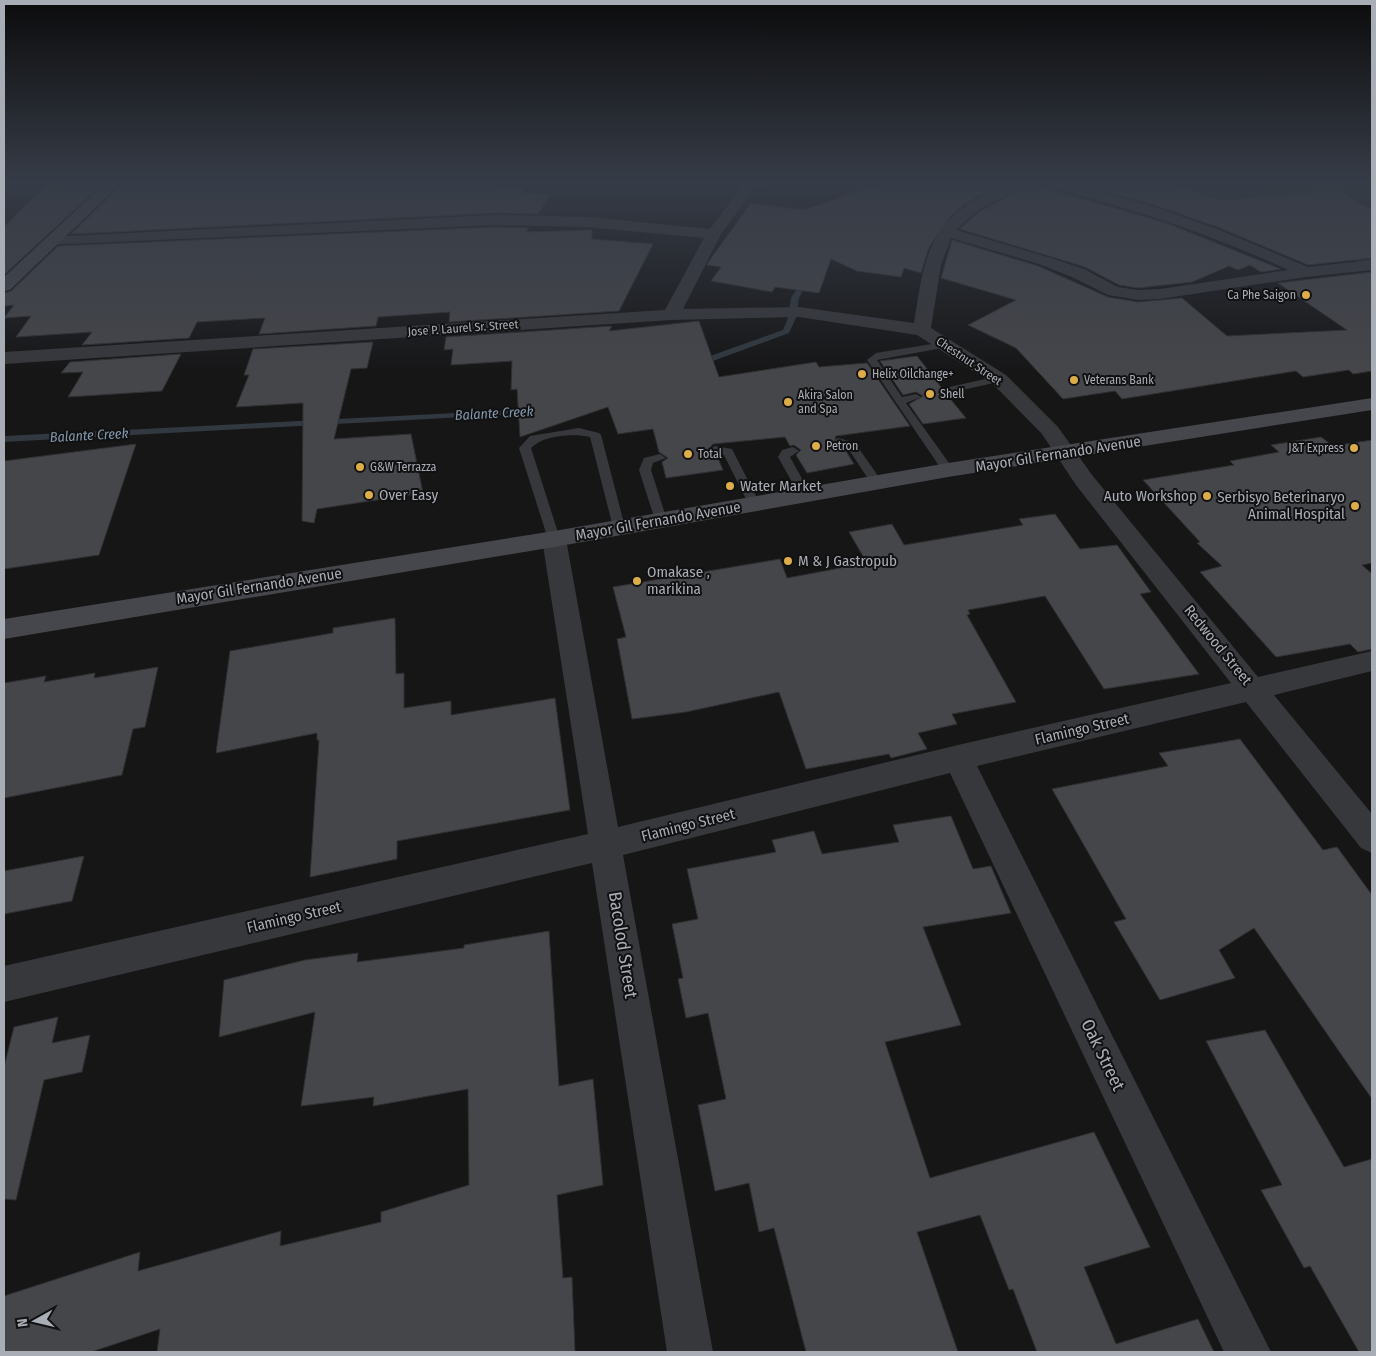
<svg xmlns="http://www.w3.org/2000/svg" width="1376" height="1356" font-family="'Fira Sans Condensed',sans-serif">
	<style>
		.green { fill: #232a23 }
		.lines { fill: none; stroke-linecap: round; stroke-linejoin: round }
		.stream { fill: #31383f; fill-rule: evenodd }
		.building { fill: #45464a; stroke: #303033 }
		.lane { fill: #37383c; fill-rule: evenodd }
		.street { fill: #37383c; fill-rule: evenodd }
		.secondary { fill: #46474c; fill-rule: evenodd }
		.poi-dot { fill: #ddad49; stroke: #111112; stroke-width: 2 }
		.labels { text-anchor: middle; stroke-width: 4; stroke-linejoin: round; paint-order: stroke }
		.far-poi-label { font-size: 12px; fill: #a9adb6; stroke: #111112; text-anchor: start }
		.far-street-label { font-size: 12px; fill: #a9adb6; stroke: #111112 }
		.far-water-label { font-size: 14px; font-style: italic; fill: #8499ad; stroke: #111112 }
		.street-label { font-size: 15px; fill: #a9adb6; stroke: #111112 }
		.poi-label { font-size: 15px; fill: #a9adb6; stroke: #111112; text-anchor: start }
		.near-street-label { font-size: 18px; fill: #a9adb6; stroke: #111112 }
	</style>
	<rect width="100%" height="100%" fill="#161617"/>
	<path class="green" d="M1176,182h196v78l-15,2 -59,-37z"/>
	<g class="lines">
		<g class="stream">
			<path d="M874,182h7l-34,17 -5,-1z"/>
			<path d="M805,276l5,1 -11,21 -3,20 -7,15 -87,32h-6v-4l87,-31 5,-12 3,-20z"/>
			<path d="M534,409h3v4l-533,29v-6z"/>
		</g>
	</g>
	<g class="building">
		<path d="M136,182h362l-1,7 28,-1 -2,5 27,2 -12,19 -43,-1 -424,21 52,-50z"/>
		<path d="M886,182h127l-29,11 -20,11 -14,13 -21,30 -8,26 -17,-5 -3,9 -44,-6 -26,-12 -12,34 -44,-6 -3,5 -61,-11 10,-14 -14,-2 2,-4 42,-58 53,7z"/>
		<path d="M1034,182h3l4,5 125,36 115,46 -20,3 -11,-7 -12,5 -9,-4 -37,16 -54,6 -19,-3 -34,-18 -125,-38 19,-17z"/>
		<path d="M1069,182h98l55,18 115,-10 35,20v48l-64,7 -90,-38 -66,-23z"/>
		<path d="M102,184l-98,91v-48l41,-41z"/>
		<path d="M495,227l34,1 -3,4 66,-2v9l61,5 -34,67 -170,11 1,-10 -72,5 -2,9 -117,8 6,-16 -68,4 -8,16 -107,7 10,-13 -76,5 15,-21 -27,2 10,-13 -10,1v-13l7,-2 47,-45z"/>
		<path d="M952,240l86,26 70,31 30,5 44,-4 45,38 120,-6 -69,-47 94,-11v99l-19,3 -4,-4 -46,7 -7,-6 -174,28 -7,-8 -52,8 -47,-51 -48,-23 48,-25 -75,-22z"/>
		<path d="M699,321l20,56 97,-15 3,5 48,-4 43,63 -74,10 -3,8 11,4 10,16 -47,9 -11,-18 5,-5 -7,-5 -4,1 -5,-9 -72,7 -6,7 4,4 6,1 6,14 -57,8 -4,-16 6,-4 -9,-6 -6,-23 -35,5 -10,-27 -88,30 -3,-48 -6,1 1,-29 -61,4 2,-16 -9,1 2,-13 166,-11 -3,5z"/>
		<path d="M373,342l-6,26 -16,1 -17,70 77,-5 12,59 -106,16 -3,14 -12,-2 1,-118 -67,4 13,-32h-5l9,-26z"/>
		<path d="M181,354l-19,37 -94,6 15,-25 -22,1 9,-11z"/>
		<path d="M917,356l24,31 -3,6 9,2 19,23 -43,6 -14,-20 14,-8 -7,-4 -13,3 -23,-34z"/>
		<path d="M1321,437l12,9 39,-6v123l-10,2 10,9v75l-14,3 -8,-8 -74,13 -76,-85 22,-6 -25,-23 3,-1 -57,-62 91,-15 -4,-4 49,-9 -8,-7z"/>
		<path d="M136,444l-37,111 -95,14v-108z"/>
		<path d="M1055,514l25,35 37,-4 34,47 -11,2 59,80 -95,15 -59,-93 -77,14 2,4 -3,1 49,87 -64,12 5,10 -39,9 9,16 -36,9 -2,-4 -83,15 -27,-77 -93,20 -54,7 -15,-80 9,-2 -13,-50 167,-28 7,19 80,-15 -18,-31 43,-8 12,21 119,-20 -4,-6z"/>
		<path d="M395,618l1,56 8,-1v35l47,-7v14l104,-17 15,112 -173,31v18l-87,18 9,-137h-2v-7l-101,20 14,-102 103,-18v-5z"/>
		<path d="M158,667l-13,60 -12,2 -11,46 -118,23v-115l42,-7 -2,6 51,-9 -1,5z"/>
		<path d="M1240,739l83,111 14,-3 35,48v204l-118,-171 -35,22 16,28 -75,22 -46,-78 12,-3 -74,-130 116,-23 -9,-13z"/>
		<path d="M951,816l22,53 18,-3 20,47 -88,14 38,98 -76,17 45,136 164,-46 56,115 -66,20 32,77 82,-25 16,33h-177l-24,-63 -4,1 -29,-75 -63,17 41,120h-152l-32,-124 -15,4 -10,-49 -34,8 -17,-86 28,-6 -18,-86 -22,5 -8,-39 5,-1 -11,-54 26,-5 -11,-50 89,-17 -4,-12 42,-9 8,23 77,-12 -6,-17z"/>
		<path d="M84,856l-12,45 -68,13v-43z"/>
		<path d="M549,931l10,155 34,-7 10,106 -46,10 6,83 9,-1 3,75h-418l3,-23 -69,23h-87v-56l136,-44 -2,19 143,-40 -1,15 101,-24v-10l88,-27 -1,-96 -95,17 1,-9 -73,9 14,-94 -96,25 5,-57 81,-20 53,-7 -1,9 107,-14v-3z"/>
		<path d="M58,1017l-6,26 38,-8 -8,37 -38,8 -28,120 -12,-1v-132l10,-40z"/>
		<path d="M1265,1030l79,137 28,-8v193h-13l-49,-86 -6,2 -43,-78 21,-5 -76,-144z"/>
	</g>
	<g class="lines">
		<g class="lane">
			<path d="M944,342l5,3 -1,2 -71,13 25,37 14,-3 5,3 -15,6 48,67 -6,4 -4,-1 -77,-113 9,-7z"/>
			<path d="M999,376l5,3 -1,2 -59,13 -5,-3 1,-2z"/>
			<path d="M579,428l20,5 2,2 24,92 -6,4 -6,-4 -23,-90c-17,-4 -47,-2 -59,11l29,91 -6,4 -6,-4 -29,-91 11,-12z"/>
			<path d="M839,438l16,5 28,40 -2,3h-8l-26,-39 -12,-4v-4z"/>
			<path d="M715,446l17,3 28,55 -2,3h-8l-26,-52 -13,-2 -2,-3z"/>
			<path d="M793,447l6,4 -9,6 21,38 -2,3h-8l-23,-41 4,-7z"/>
			<path d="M660,454l6,4 -13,5 -2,7 16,50 -6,4 -6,-4 -16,-50 5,-12z"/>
		</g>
		<path class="street" d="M745,182h14l-38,52 -38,75 116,-2 115,16c9,-57 13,-101 71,-128 16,-8 29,-14 47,-13l-54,28 -22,20 95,28 33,11 34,18 20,3 22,-1 128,-19c-80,-37 -162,-64 -247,-85l-2,-3h24l88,24 66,23 91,38 64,-7v10l-66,7 -146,22 -22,1 -30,-5 -36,-18 -33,-13 -88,-26 -10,27 -10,63 75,47 52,52 34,48 166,202 114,-26v20l-98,24 98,119v39l-11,-5 -115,-146 -269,64 294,586h-47l-274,-579 -327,82 90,497h-46l-75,-489 -588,139v-36l584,-132 -46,-295 4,-6 8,-2 8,2 4,6 52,288 340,-82 273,-62 -155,-198 -34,-51 -50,-51 -75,-48 -118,-18 -128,3 -667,44v-12l661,-42 39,-72 -117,-11 -92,-2 -450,20 -2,-3 8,-5 444,-22 92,2 123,12z"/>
		<g class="secondary">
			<path d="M107,182h15l-112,108 -6,1v-14z"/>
			<path d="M1372,398v12l-424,67 -394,70 -550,92v-20l550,-88 394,-68z"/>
		</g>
	</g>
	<linearGradient id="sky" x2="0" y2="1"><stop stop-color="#0c0c0d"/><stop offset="0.49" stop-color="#363c47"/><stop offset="1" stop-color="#363c47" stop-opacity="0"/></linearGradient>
	<rect width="1376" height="372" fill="url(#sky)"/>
	<g class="poi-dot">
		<circle cx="1306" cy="295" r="5"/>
		<circle cx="862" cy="374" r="5"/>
		<circle cx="1074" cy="380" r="5"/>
		<circle cx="930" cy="394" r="5"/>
		<circle cx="788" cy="402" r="5"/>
		<circle cx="816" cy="446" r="5"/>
		<circle cx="1354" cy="448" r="5"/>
		<circle cx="688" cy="454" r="5"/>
		<circle cx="360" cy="467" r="5"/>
		<circle cx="730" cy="486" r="5"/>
		<circle cx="369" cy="495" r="5"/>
		<circle cx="1207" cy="496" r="5"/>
		<circle cx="1355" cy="506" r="5"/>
		<circle cx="788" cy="561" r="5"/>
		<circle cx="637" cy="581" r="5"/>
	</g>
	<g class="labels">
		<g class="far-poi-label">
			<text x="1296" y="299" text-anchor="end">Ca Phe Saigon</text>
			<text x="872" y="378">Helix Oilchange+</text>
			<text x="1084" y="384">Veterans Bank</text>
			<text x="940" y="398">Shell</text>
			<text x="798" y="399">Akira Salon<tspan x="798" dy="14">and Spa</tspan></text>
			<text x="826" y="450">Petron</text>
			<text x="1344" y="452" text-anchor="end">J&amp;T Express</text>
			<text x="698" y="458">Total</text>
			<text x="370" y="471">G&amp;W Terrazza</text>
		</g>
		<g class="far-street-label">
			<text transform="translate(463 328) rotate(-4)" y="4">Jose P. Laurel Sr. Street</text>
			<text transform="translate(969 361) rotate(34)" y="4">Chestnut Street</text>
		</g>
		<g class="far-water-label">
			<text transform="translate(494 413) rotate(-3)" y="5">Balante Creek</text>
			<text transform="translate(89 435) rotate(-3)" y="5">Balante Creek</text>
		</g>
		<g class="street-label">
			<text transform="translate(1058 454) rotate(-9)" y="5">Mayor Gil Fernando Avenue</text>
			<text transform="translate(658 521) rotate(-10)" y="5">Mayor Gil Fernando Avenue</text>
			<text transform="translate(259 586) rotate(-9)" y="5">Mayor Gil Fernando Avenue</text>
			<text transform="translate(1218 645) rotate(51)" y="5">Redwood Street</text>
			<text transform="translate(1082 729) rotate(-13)" y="5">Flamingo Street</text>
			<text transform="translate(688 825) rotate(-14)" y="5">Flamingo Street</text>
			<text transform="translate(294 917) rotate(-13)" y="5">Flamingo Street</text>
		</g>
		<g class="poi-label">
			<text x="740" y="491">Water Market</text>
			<text x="379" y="500">Over Easy</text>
			<text x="1197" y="501" text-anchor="end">Auto Workshop</text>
			<text x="1345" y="502" text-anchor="end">Serbisyo Beterinaryo<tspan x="1345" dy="17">Animal Hospital</tspan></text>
			<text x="798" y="566">M &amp; J Gastropub</text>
			<text x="647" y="577">Omakase ,<tspan x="647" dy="17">marikina</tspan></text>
		</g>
		<g class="near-street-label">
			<text transform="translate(623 945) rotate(81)" y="6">Bacolod Street</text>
			<text transform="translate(1103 1055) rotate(64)" y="6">Oak Street</text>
		</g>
	</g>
	<rect width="1376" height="1356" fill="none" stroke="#a9adb6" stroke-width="10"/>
	<g transform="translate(35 1321) rotate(262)" stroke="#111112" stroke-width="4" paint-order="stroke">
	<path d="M0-4L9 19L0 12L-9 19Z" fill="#a9adb6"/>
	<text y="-8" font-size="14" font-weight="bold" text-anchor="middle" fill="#a9adb6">N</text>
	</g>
</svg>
